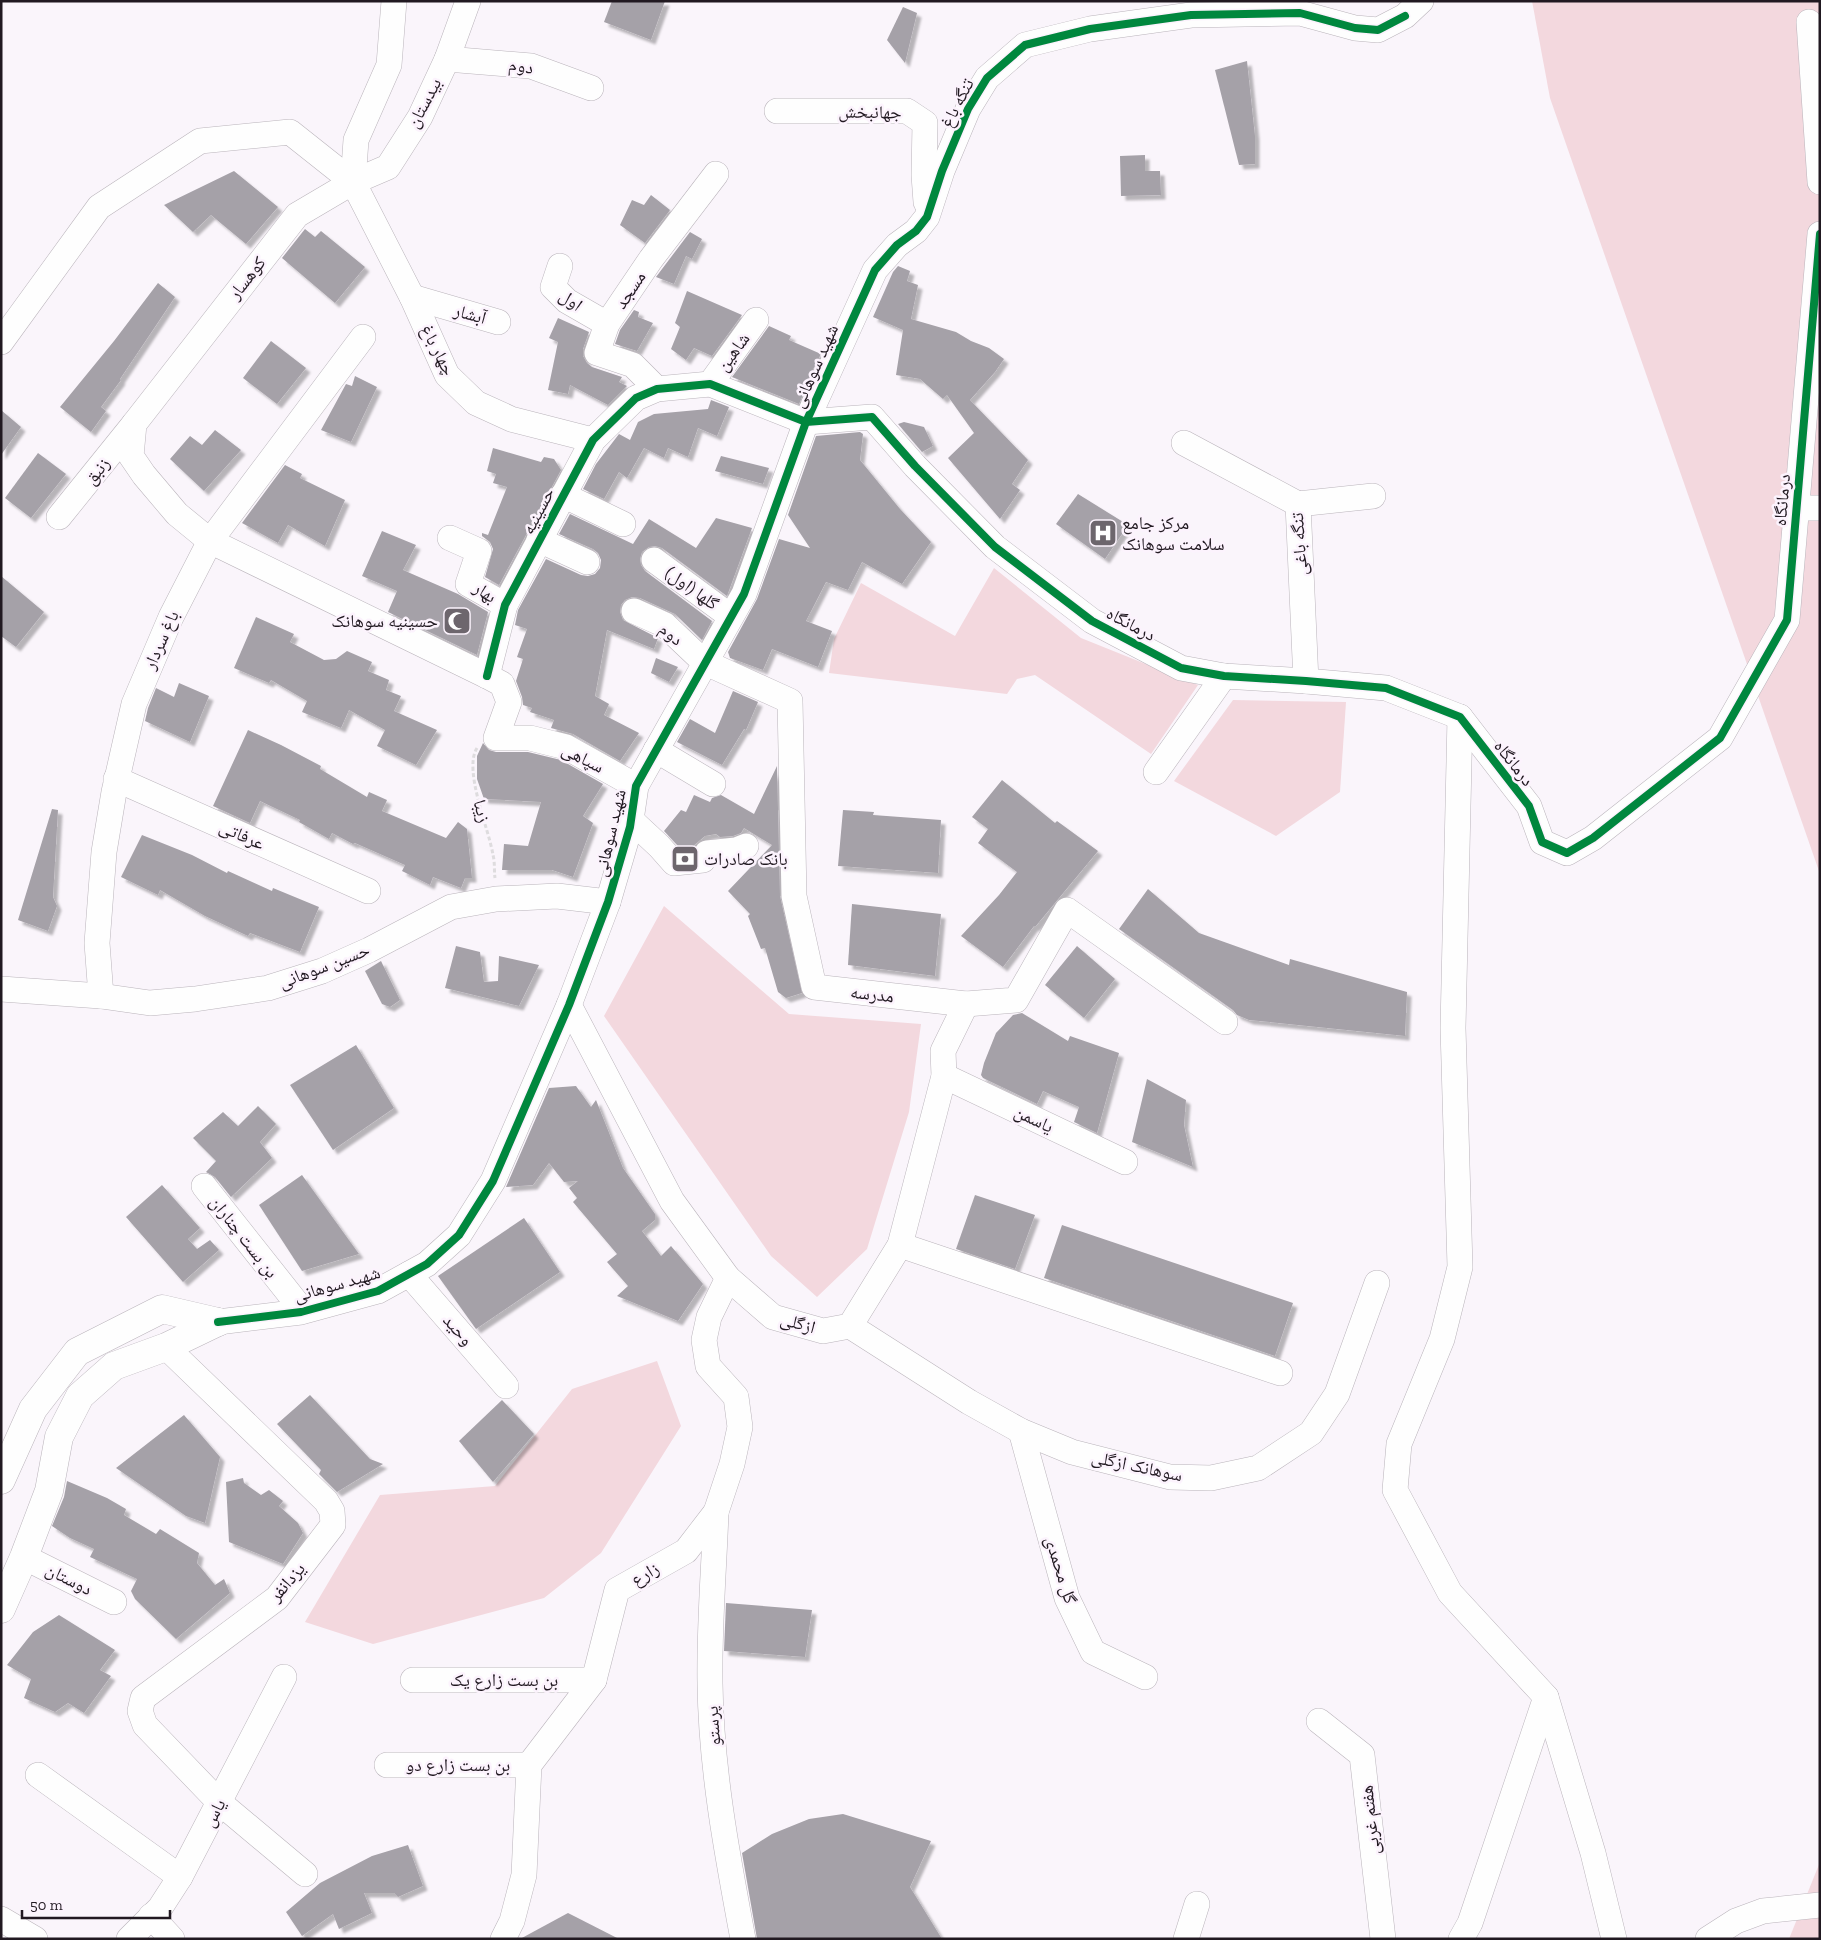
<svg xmlns="http://www.w3.org/2000/svg" width="1821" height="1940" font-family="'Zilla Slab','Noto Naskh Arabic',serif">
	<style>
		.green { fill: #f3d8de }
		.building { fill: #a5a1a8; filter: url(#shadow) }
		.lines { fill: none; stroke-linecap: round; stroke-linejoin: round }
		.minor-casing { stroke: #bab4bb; stroke-width: 26 }
		.major-casing { stroke: #bab4bb; stroke-width: 29 }
		.path { stroke: #dedcde; stroke-width: 3; stroke-dasharray: 4 2.5; stroke-linecap: butt }
		.minor { stroke: #fefefe; stroke-width: 25 }
		.major { stroke: #fefefe; stroke-width: 28 }
		.cycleway-casing { stroke: #fcf3fd; stroke-width: 11 }
		.cycleway { stroke: #00873e; stroke-width: 8 }
		.labels { text-anchor: middle; stroke-width: 5; stroke-linejoin: round; paint-order: stroke }
		.street-label { font-size: 18px; fill: #211921; stroke: #fcf3fd }
		.poi-label { font-size: 18px; fill: #211921; stroke: #fcf3fd; text-anchor: start }
	</style>
	<defs>
		<filter id="shadow"><feDropShadow dx="4.5" dy="4.5" stdDeviation="1" flood-color="#0004"/></filter>
	</defs>
	<rect width="100%" height="100%" fill="#faf5fb"/>
	<g class="green">
		<path d="M1532,1h288v873l-270,-776z"/>
		<path d="M994,568l87,70 117,47 -47,69 -116,-79 -18,4 -10,15 -178,-21 5,-34 27,-56 94,53z"/>
		<path d="M1233,700l113,2 -6,90 -64,44 -102,-55z"/>
		<path d="M664,906l125,108 132,10 -12,88 -42,137 -50,48 -46,-41 -167,-240z"/>
		<path d="M657,1361l24,65 -80,127 -57,45 -171,46 -68,-22 75,-127 115,-9 77,-97z"/>
		<path d="M1820,1862v77h-31z"/>
	</g>
	<g class="building">
		<path d="M612,1h53l-14,39 -47,-18z"/>
		<path d="M903,7l14,6 -12,50 -18,-23z"/>
		<path d="M1247,61l8,75v28l-16,1 -24,-95z"/>
		<path d="M1145,155v16h15l1,24 -40,1 -1,-40z"/>
		<path d="M234,171l44,36 -32,37 -35,-29 -18,17 -29,-27z"/>
		<path d="M651,195l19,15 -25,33 -25,-18 12,-25 12,5z"/>
		<path d="M305,229l10,8 6,-6 44,36 -30,36 -53,-45z"/>
		<path d="M690,232l12,7 -10,20 -6,-3 -12,28 -18,-7z"/>
		<path d="M898,266l12,5 -3,10 11,4 -7,34 45,13 15,9 18,7 15,11 -9,13 -25,28 58,60 -16,24 8,6 -20,29 -52,-61 26,-25 -27,-38 -4,4 -23,-20 -24,-4 7,-45 -30,-13 20,-45z"/>
		<path d="M158,283l17,14 -55,82 1,1 -20,27 5,4 -15,21 -31,-25 54,-66z"/>
		<path d="M687,291l55,24 -30,41 -18,-8 -8,12 -15,-11 9,-22 -5,-4z"/>
		<path d="M634,310l5,2 -1,5 15,6 -16,28 -22,-7 5,-14z"/>
		<path d="M558,318l31,14 -6,17v7l4,7 5,4 30,10 -3,5 8,4 -19,19 -38,-20 -2,9 -20,-4 10,-48 -9,-4z"/>
		<path d="M769,326l22,10 -2,4 32,14 -12,23 1,1 -11,26 -67,-27z"/>
		<path d="M271,341l35,27 -29,36 -34,-26z"/>
		<path d="M355,376l22,11 -26,55 -30,-12 25,-46 6,2z"/>
		<path d="M711,400l18,7 -12,29 -19,-8 -10,29 -20,-9 -4,10 -20,-10 -17,30 -8,-6 -15,27 -21,-10 13,-25 23,-30 11,6 8,-18 16,-8 54,-5z"/>
		<path d="M1,410l20,17 -20,28z"/>
		<path d="M904,422l20,5 9,19 -11,6 -24,-28z"/>
		<path d="M215,430l26,20 -37,41 -34,-32 20,-23 12,9z"/>
		<path d="M860,432l3,2 -3,26 40,49 31,33 -29,42 -40,-22 -14,28 -22,-8 -20,39 26,10 -14,36 -46,-18 -9,21 -33,-12 -2,-6 29,-53 22,-60 31,9 -22,-33 28,-79z"/>
		<path d="M493,448l48,14 3,-5 10,2 7,11 -62,115 -14,-8 8,-28 -3,-7 -8,-6v-3l6,2 19,-48 -14,-4 3,-9 -9,-3z"/>
		<path d="M38,453l28,21 -35,44 -26,-20z"/>
		<path d="M721,456l48,12 -6,16 -48,-13z"/>
		<path d="M285,465l17,9 -2,4 45,22 -20,46 -37,-21 -10,18 -36,-20z"/>
		<path d="M1078,494l50,31 -23,34 -49,-35z"/>
		<path d="M570,514l63,30 16,-25 47,29 20,-30 36,10 -25,68 -65,-48 -7,-2 -6,1 -7,5 -2,7 1,6 4,6 67,50 -10,19 -27,-26 -35,-16 -8,-1 -7,3 -4,5 -1,7 3,8 35,18 -4,11 -47,-19 -12,66 14,8 -5,11 35,18 -19,28 -47,-27 -22,-6 3,-8 -24,-8 2,-4 -9,-3 -1,-8 -6,-16 7,-22 -6,-2 10,-28 -12,-4 3,-15 28,-51 35,16 7,1 7,-2 5,-6 1,-8 -3,-7 -5,-4 -34,-15z"/>
		<path d="M382,531l34,14 -13,25 55,24 30,18 -11,43 -89,-43 9,-21 -35,-15z"/>
		<path d="M1,576l43,36 -28,35 -15,-11z"/>
		<path d="M256,617l38,17 -4,8 34,18 12,-1 11,-8 25,11 -4,9 21,9 -3,10 15,6 -7,15 43,19 -21,35 -39,-19 8,-16 -36,-20 -8,18 -39,-16 5,-11 -36,-21 -2,3 -35,-15z"/>
		<path d="M656,658l22,9 -9,15 -18,-9z"/>
		<path d="M179,683l30,13 -19,46 -45,-21 3,-13 8,-20 18,9z"/>
		<path d="M733,691l25,11 -12,28 -2,-1 -22,36 -45,-23 13,-23 25,14z"/>
		<path d="M248,730l33,15 40,21 -1,3 47,28 2,-5 18,8 -5,11 64,27 12,-16 9,7 5,49h-7l-4,10 -28,-11 -3,8 -28,-14 3,-6 -50,-22 -2,1 -21,-11 -3,6 -30,-17 1,-2 -40,-19 -10,22 -37,-17z"/>
		<path d="M483,743l6,7 7,2h32l33,8 42,24 -20,32 10,7 -20,54 -21,-7h-50l2,-26 24,2 13,-44 -57,-3 -7,-20v-23z"/>
		<path d="M777,766l3,130 22,97 -16,5 -8,-6 -13,-44 -4,1 -13,-33 2,-2 -22,-23 44,-46 -28,-17 -3,5 -8,3 -13,1 -4,-3 -11,2 -13,11 -12,1 -16,-17 17,-21 5,2 8,-17 16,7 2,-4 9,-3 33,19z"/>
		<path d="M1002,780l53,43 2,-2 41,30 -63,76 -1,-1 -31,41 -42,-31 38,-41 18,-23 -39,-29 10,-14 -16,-12z"/>
		<path d="M52,809l6,1 -5,87 4,9 -9,25 -30,-11z"/>
		<path d="M843,810l31,2 -1,3 68,5 -3,53 -100,-7z"/>
		<path d="M142,835l50,20 35,18 1,-2 44,20 1,-3 46,19 -19,45 -50,-19 -2,3 -43,-20 -45,-26 -2,5 -37,-18z"/>
		<path d="M1148,889l51,44 90,32 1,-6 117,33 -2,44 -156,-16 -12,-5 -4,-5 -114,-81z"/>
		<path d="M852,904l89,10 -6,62 -87,-11z"/>
		<path d="M456,946l24,6 4,30 14,-1 1,-25 40,9 -20,41 -74,-18z"/>
		<path d="M1077,946l38,33 -31,39 -39,-33z"/>
		<path d="M381,961l19,39 -10,7 -8,-3 -17,-33z"/>
		<path d="M1022,1013l46,28 2,-5 49,17 -22,80 -23,-11 5,-15 -36,-16 -6,13 -54,-26 -2,-3 3,-12 12,-30 17,-18z"/>
		<path d="M356,1045l38,63 -61,42 -43,-65z"/>
		<path d="M1147,1079l39,21 -2,25 9,42 -61,-25z"/>
		<path d="M576,1086l15,21 5,-7 27,68 32,46v6l-13,11 19,25 10,-10 32,38 -25,37 -61,-25 11,-10 -21,-24 10,-8 -44,-52 4,-4 -8,-10 9,-7 -14,1 -15,-19 -16,22 -27,2 43,-99z"/>
		<path d="M258,1106l18,18 -16,18 12,16 -41,39 -16,-20 -9,-5 10,-11 -23,-23 30,-26 15,14z"/>
		<path d="M302,1175l57,79 -57,17 -43,-66z"/>
		<path d="M162,1185l38,43 -12,11 9,10 13,-9 9,10 -36,32 -57,-65z"/>
		<path d="M975,1195l60,20 -20,54 -59,-20z"/>
		<path d="M524,1218l36,54 -84,57 -38,-53z"/>
		<path d="M1062,1225l231,78 -18,53 -231,-78z"/>
		<path d="M310,1395l60,64 13,5 -46,28 -18,-18 2,-4 -44,-46z"/>
		<path d="M502,1400l32,34 -41,48 -34,-41z"/>
		<path d="M184,1415l36,42 -15,66 -19,-7 -70,-48z"/>
		<path d="M243,1478l1,5 17,12 8,-5 14,11 -4,5 19,17 5,10 -20,31 -54,-22 -3,-60z"/>
		<path d="M67,1481l40,17 19,11 -2,6 32,19 4,-5 39,24 -2,10 18,22 9,-6 6,14 -54,46 -41,-40 -4,-8 6,-12 -47,-22 4,-8 -24,-11 -18,-12 12,-29z"/>
		<path d="M726,1603l86,7 -7,47 -81,-6z"/>
		<path d="M59,1615l56,35 -15,20 11,6 -27,37 -16,-10 -13,9 -31,-14 7,-19 -24,-14 26,-33z"/>
		<path d="M843,1814l88,27 -21,46 32,52h-185l-15,-86 30,-19 37,-15z"/>
		<path d="M408,1845l15,41 -25,11 -4,-4h-30l8,20 -33,16 -6,-15 -31,22 -16,-24 34,-29 52,-27z"/>
		<path d="M568,1913l51,26h-99z"/>
	</g>
	<g class="lines">
		<defs>
			<g id="minor">
				<path d="M468,1l-21,58 -27,58 -32,50 -35,15 -56,33 -163,209 -3,32 13,19 33,39 33,27 277,135 15,8 7,18 -13,36h34l36,9 70,39"/>
				<path d="M1809,22l11,160"/>
				<path d="M447,59l84,7 60,22"/>
				<path d="M777,111h130l18,12 -1,52 2,27"/>
				<path d="M353,182l3,-42 33,-75 5,-64"/>
				<path d="M560,266l-7,21 14,14 40,23"/>
				<path d="M412,297l86,25"/>
				<path d="M1,342l98,-135 101,-66 90,-9 63,50 59,115 35,78 29,28 35,16 82,21"/>
				<path d="M710,384l46,-64"/>
				<path d="M657,389l-24,-24 -36,-12 10,-29 44,-65 65,-85"/>
				<path d="M1184,443l114,61"/>
				<path d="M563,495l60,29"/>
				<path d="M1298,504l8,177"/>
				<path d="M1298,504l75,-8"/>
				<path d="M1796,508h24"/>
				<path d="M59,517l75,-93"/>
				<path d="M450,538l29,13 -11,33 37,21"/>
				<path d="M539,540l48,22"/>
				<path d="M654,560l76,56"/>
				<path d="M634,611l31,14 39,37 86,39 4,195 20,91 152,17 50,-4 51,-90 158,112"/>
				<path d="M487,676l18,-71 88,-165 43,-42 21,-9 53,-5 96,38 66,-5 43,49 80,81 97,74 89,47 43,8 82,5 80,7 74,29 69,89 13,36 25,11 26,-15 127,-100 67,-118 33,-386"/>
				<path d="M1460,717l-7,311 7,239 -18,72 -43,105 -4,46 55,103 96,104 47,156 21,86"/>
				<path d="M656,750l57,34"/>
				<path d="M1156,772l68,-96"/>
				<path d="M116,779l252,112"/>
				<path d="M631,820l28,26 15,17 29,-3 4,-7 29,-3 10,-4"/>
				<path d="M1,989l100,7 49,7 45,-4 73,-11 54,-17 47,-21 82,-43 45,-8 61,-3 51,6"/>
				<path d="M101,996l-4,-53 7,-91 10,-60 20,-88 37,-87 39,-76 153,-204"/>
				<path d="M569,1005l103,196 56,77 45,39 50,14 27,-5 50,-81 44,-169 -1,-25 23,-47"/>
				<path d="M944,1076l181,86"/>
				<path d="M204,1186l99,125"/>
				<path d="M900,1245l380,128"/>
				<path d="M409,1274l97,112"/>
				<path d="M218,1322l83,-10 77,-21 49,-27 32,-29 34,-54 76,-176 39,-103 22,-75 6,-41 108,-192 62,-172 69,-152 22,-25 19,-14 11,-14 15,-46 26,-62 19,-31 38,-33 65,-16 101,-14 109,-2 55,15 23,2 27,-14 16,-15"/>
				<path d="M850,1326l119,76 52,29 51,21 98,25 41,1 47,-10 53,-35 26,-39 40,-111"/>
				<path d="M166,1347l160,154 6,10 1,14 -56,73 -134,100 -3,13 5,14 74,77 86,72"/>
				<path d="M1021,1431l46,167 26,54 52,25"/>
				<path d="M716,1512c-2,57 -7,114 -6,171 1,86 17,171 33,256"/>
				<path d="M24,1557l90,45"/>
				<path d="M413,1680h181"/>
				<path d="M1319,1721l43,34 21,184"/>
				<path d="M387,1765h142"/>
				<path d="M38,1775l142,102"/>
				<path d="M151,1916l21,23"/>
				<path d="M1,1919l34,20"/>
				<path d="M129,1939l31,-31 20,-31 104,-200"/>
				<path d="M503,1939l9,-18 12,-46 5,-110 65,-85 23,-90 69,-39 30,-39 16,-48 8,-37 -4,-30 -28,-31 -4,-26 5,-23 19,-39"/>
				<path d="M1186,1939l11,-35"/>
				<path d="M1461,1939l9,-16 76,-226"/>
				<path d="M1708,1939l28,-18 27,-10 57,-6"/>
			</g>
			<g id="major">
				<path d="M1,1480l32,-71 44,-57 85,-43 56,13"/>
				<path d="M1,1609l23,-52 25,-66 10,-54 21,-41 34,-30 52,-19 52,-25"/>
			</g>
		</defs>
		<use href="#minor" class="minor-casing"/>
		<use href="#major" class="major-casing"/>
		<path class="path" d="M477,748c-14,22 12,81 16,107 2,7 1,16 2,23"/>
		<use href="#minor" class="minor"/>
		<use href="#major" class="major"/>
		<defs>
			<g id="cycleway">
				<path d="M487,676l18,-71 88,-165 43,-42 21,-9 53,-5 96,38 66,-5 43,49 80,81 97,74 89,47 43,8 82,5 80,7 74,29 69,89 13,36 25,11 26,-15 127,-100 67,-118 33,-386"/>
				<path d="M218,1322l83,-10 77,-21 49,-27 32,-29 34,-54 76,-176 39,-103 22,-75 6,-41 108,-192 62,-172 69,-152 22,-25 19,-14 11,-14 15,-46 26,-62 19,-31 38,-33 65,-16 101,-14 109,-2 55,15 23,2 27,-14"/>
			</g>
		</defs>
		<use href="#cycleway" class="cycleway-casing"/>
		<use href="#cycleway" class="cycleway"/>
	</g>
	<defs>
		<symbol id="hospital-square" viewBox="-11 -11 22 22"><rect x="-9" y="-9" width="18" height="18" rx="4" fill="#6d666d" stroke="#fcf3fd"/><path d="M-5-5h3v3.5h4V-5h3V5h-3V1.5h-4V5h-3Z" fill="#fff"/></symbol>
		<symbol id="mosque-square" viewBox="-11 -11 22 22"><rect x="-9" y="-9" width="18" height="18" rx="4" fill="#6d666d" stroke="#fcf3fd"/><path d="M3.5-4.9A6 6 0 1 0 3.5 4.9A5 5 0 1 1 3.5-4.9Z" fill="#fff"/></symbol>
		<symbol id="bank-square" viewBox="-11 -11 22 22"><rect x="-9" y="-9" width="18" height="18" rx="4" fill="#6d666d" stroke="#fcf3fd"/><path d="M-6-4H6V4H-6ZM0-2.3a2.3 2.3 0 1 0 0 4.6a2.3 2.3 0 1 0 0-4.6Z" fill="#fff"/></symbol>
	</defs>
	<g fill-rule="evenodd">
		<use href="#hospital-square" x="1087" y="517" width="32" height="32"/>
		<use href="#mosque-square" x="441" y="605" width="32" height="32"/>
		<use href="#bank-square" x="669" y="843" width="32" height="32"/>
	</g>
	<g class="labels">
		<g class="street-label">
			<text transform="translate(521 66) rotate(9)" y="6">دوم</text>
			<text transform="translate(424 103) rotate(-62)" y="6">بیدستان</text>
			<text transform="translate(957 103) rotate(-63)" y="6">تنگه باغ</text>
			<text transform="translate(870 112) rotate(1)" y="6">جهانبخش</text>
			<text transform="translate(247 278) rotate(-52)" y="6">کوهسار</text>
			<text transform="translate(630 290) rotate(-56)" y="6">مسجد</text>
			<text transform="translate(571 300) rotate(36)" y="6">اول</text>
			<text transform="translate(470 314) rotate(16)" y="6">آبشار</text>
			<text transform="translate(438 350) rotate(63)" y="6">چهار باغ</text>
			<text transform="translate(733 352) rotate(-54)" y="6">شاهین</text>
			<text transform="translate(815 366) rotate(-66)" y="6">شهید سوهانی</text>
			<text transform="translate(97 471) rotate(-51)" y="6">زنبق</text>
			<text transform="translate(1782 500) rotate(-85)" y="6">درمانگاه</text>
			<text transform="translate(538 511) rotate(-62)" y="6">حسینیه</text>
			<text transform="translate(1299 544) rotate(-94)" y="6">تنگه باغی</text>
			<text transform="translate(692 588) rotate(36)" y="6">گلها (اول)</text>
			<text transform="translate(485 592) rotate(34)" y="6">بهار</text>
			<text transform="translate(1131 624) rotate(28)" y="6">درمانگاه</text>
			<text transform="translate(671 634) rotate(39)" y="6">دوم</text>
			<text transform="translate(161 640) rotate(-66)" y="6">باغ سردار</text>
			<text transform="translate(583 758) rotate(27)" y="6">سپاهی</text>
			<text transform="translate(1514 763) rotate(52)" y="6">درمانگاه</text>
			<text transform="translate(482 811) rotate(75)" y="6">زیبا</text>
			<text transform="translate(610 833) rotate(-77)" y="6">شهید سوهانی</text>
			<text transform="translate(242 835) rotate(24)" y="6">عرفاتی</text>
			<text transform="translate(324 966) rotate(-21)" y="6">حسین سوهانی</text>
			<text transform="translate(872 994) rotate(6)" y="6">مدرسه</text>
			<text transform="translate(1034 1119) rotate(25)" y="6">یاسمن</text>
			<text transform="translate(244 1237) rotate(52)" y="6">بن بست چناران</text>
			<text transform="translate(337 1284) rotate(-16)" y="6">شهید سوهانی</text>
			<text transform="translate(798 1323) rotate(16)" y="6">ازگلی</text>
			<text transform="translate(458 1330) rotate(49)" y="6">وحید</text>
			<text transform="translate(1137 1466) rotate(12)" y="6">سوهانک ازگلی</text>
			<text transform="translate(1061 1570) rotate(73)" y="6">گل محمدی</text>
			<text transform="translate(645 1574) rotate(-30)" y="6">زارع</text>
			<text transform="translate(69 1579) rotate(27)" y="6">دوستان</text>
			<text transform="translate(287 1582) rotate(-49)" y="6">یزدانفر</text>
			<text x="504" y="1686">بن بست زارع یک</text>
			<text transform="translate(713 1726) rotate(-94)" y="6">پرستو</text>
			<text x="458" y="1771">بن بست زارع دو</text>
			<text transform="translate(214 1813) rotate(-62)" y="6">یاس</text>
			<text transform="translate(1370 1820) rotate(-96)" y="6">هفتم غربی</text>
		</g>
		<g class="poi-label">
			<text x="1122" y="529">مرکز جامع<tspan x="1122" dy="21">سلامت سوهانک</tspan></text>
			<text x="438" y="627" text-anchor="end">حسینیه سوهانک</text>
			<text x="704" y="865">بانک صادرات</text>
		</g>
	</g>
	<rect width="1821" height="1940" fill="none" stroke="#211921" stroke-width="5"/>
	<path d="M22 1910v8h148v-8" fill="none" stroke="#211921" stroke-width="2.5"/>
	<text x="30" y="1910" font-size="15" fill="#211921" stroke="#fcf3fd" stroke-width="4" paint-order="stroke">50 m</text>
</svg>
